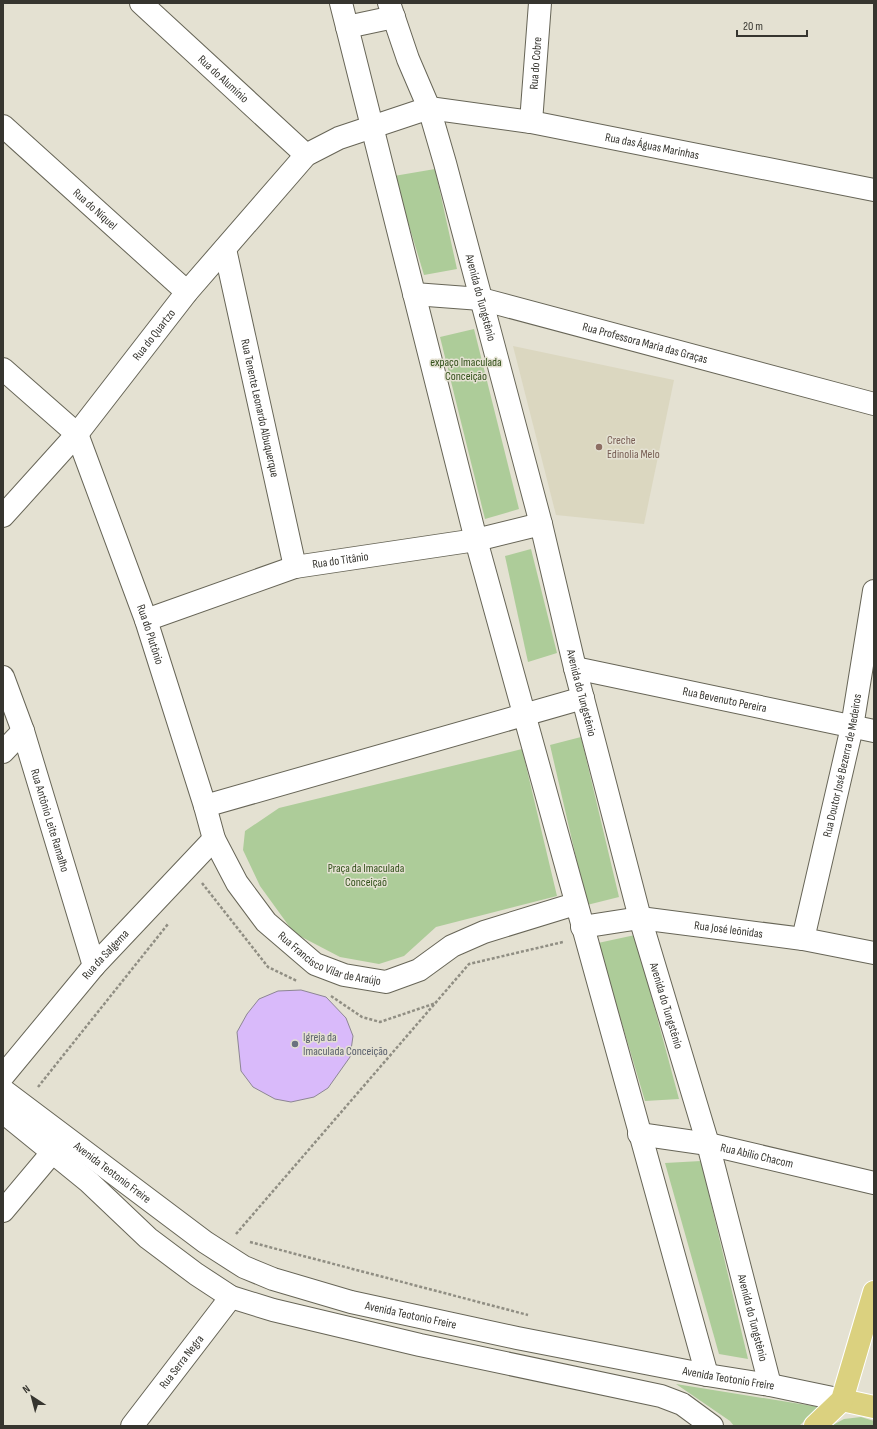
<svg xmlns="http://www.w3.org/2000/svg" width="877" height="1429" font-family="'Sofia Sans Condensed',sans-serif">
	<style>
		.built { fill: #dbd7c0 }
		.green { fill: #adcc99 }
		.building { fill: #d9bafa; stroke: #8d8694 }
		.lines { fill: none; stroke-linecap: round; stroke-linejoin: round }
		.minor-casing { stroke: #676557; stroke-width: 24 }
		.major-casing { stroke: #fff; stroke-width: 24 }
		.path { stroke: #908e83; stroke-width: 2.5; stroke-dasharray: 3 2; stroke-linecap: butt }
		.minor { stroke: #fff; stroke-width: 22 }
		.major { stroke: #dbd17f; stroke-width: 22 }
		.education-dot { fill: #8d6e63; stroke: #e4e1d2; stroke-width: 1.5 }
		.worship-dot { fill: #6b7280; stroke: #e4e1d2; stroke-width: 1.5 }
		.labels { text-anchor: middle; stroke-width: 3; stroke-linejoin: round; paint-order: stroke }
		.street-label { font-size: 12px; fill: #36352f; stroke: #e4e1d2 }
		.park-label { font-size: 12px; fill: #32501a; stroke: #e4e1d2 }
		.education-label { font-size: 12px; fill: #785e54; stroke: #e4e1d2; text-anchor: start }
		.worship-label { font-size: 12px; fill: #5b616d; stroke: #e4e1d2; text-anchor: start }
	</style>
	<rect width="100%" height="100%" fill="#e4e1d2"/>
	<path class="built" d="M513,346l161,34 -30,144 -88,-9z"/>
	<g class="green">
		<path d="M435,169l22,100 -33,6 -30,-99z"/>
		<path d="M474,329l45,180 -34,10 -45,-182z"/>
		<path d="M531,549l26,104 -29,9 -23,-106z"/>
		<path d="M581,737l38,160 -32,8 -37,-160z"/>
		<path d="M522,749l35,147 -121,31 -32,29 -25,8 -39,-7 -46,-24 -34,-47 -17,-36 2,-19 34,-23z"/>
		<path d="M635,935l44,164 -34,2 -47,-158z"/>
		<path d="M701,1161l47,198 -29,-5 -54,-191z"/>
		<path d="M676,1384l143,23 -20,19h-65l-4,-5z"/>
		<path d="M861,1417l13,4v5h-43l13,-7z"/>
	</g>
	<path class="building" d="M301,990l25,7 20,21 7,18 -3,21 -22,31 -14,9 -23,5 -16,-3 -22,-12 -12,-16 -4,-39 10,-18 12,-15 19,-8z"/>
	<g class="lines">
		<defs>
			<g id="minor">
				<path id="s1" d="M141,3l165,152"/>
				<path d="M341,3l135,537 231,835"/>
				<path id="s2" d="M389,3l19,56 21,49 16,55 96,361 34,144 65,250 68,226 62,241"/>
				<path d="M347,27l47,-10"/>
				<path id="s3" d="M531,122l9,-119"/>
				<path id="s4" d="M3,126l184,166"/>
				<path id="s5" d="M225,249l70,318"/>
				<path id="s6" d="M414,294l67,5 393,105"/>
				<path id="s7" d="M3,369l74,65 69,186 59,186 9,33 23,44 29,39 49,42 29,11 42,7 33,-12 33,-24 32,-14 91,-28"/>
				<path id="s8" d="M3,516l74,-82 110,-142 119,-137 33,-17 90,-30 102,14 343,68"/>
				<path id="s9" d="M146,620l149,-53 181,-27 65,-16"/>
				<path id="s10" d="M575,668l299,63"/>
				<path id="s11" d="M3,677l20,54 71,235"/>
				<path d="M3,752l20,-21"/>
				<path d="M205,806l378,-108"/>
				<path id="s12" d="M582,927l58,-9 163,21 71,14"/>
				<path id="s13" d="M803,939l49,-212 22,-136"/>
				<path id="s14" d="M3,1076l91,-110 120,-127"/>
				<path id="s15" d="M3,1090l202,152 39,25 29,12 78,23 166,36 190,37 63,10 72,15"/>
				<path d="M3,1112l86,70 59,56 48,36 35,23 42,13 147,35 241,51 21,8 30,22"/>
				<path id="s16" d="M639,1134l69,10 166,39"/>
				<path d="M3,1211l58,-69"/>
				<path id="s17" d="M132,1426l99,-129"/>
			</g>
			<g id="major">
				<path d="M842,1400l32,7"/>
				<path d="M815,1426l27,-26 32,-108"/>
			</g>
		</defs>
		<use href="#minor" class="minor-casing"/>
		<use href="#major" class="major-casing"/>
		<g class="path">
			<path d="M202,883l66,84 29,14"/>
			<path d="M331,996l31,21 18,5 56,-19"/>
			<path d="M38,1087l130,-163"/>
			<path d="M236,1234l233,-270 94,-22"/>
			<path d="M250,1242l278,73"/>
		</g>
		<use href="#minor" class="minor"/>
		<use href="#major" class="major"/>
	</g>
	<circle class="education-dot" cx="599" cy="447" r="4"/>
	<circle class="worship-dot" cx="295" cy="1044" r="4"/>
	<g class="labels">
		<g class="street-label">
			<text dy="4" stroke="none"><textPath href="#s3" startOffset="59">Rua do Cobre</textPath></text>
			<text dy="4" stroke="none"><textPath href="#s1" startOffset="112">Rua do Alumínio</textPath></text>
			<text dy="4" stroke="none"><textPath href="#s8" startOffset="830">Rua das Águas Marinhas</textPath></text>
			<text dy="4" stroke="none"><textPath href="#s4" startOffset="124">Rua do Níquel</textPath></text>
			<text dy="4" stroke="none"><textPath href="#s2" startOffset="309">Avenida do Tungstênio</textPath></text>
			<text dy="4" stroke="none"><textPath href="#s8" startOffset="236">Rua do Quartzo</textPath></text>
			<text dy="4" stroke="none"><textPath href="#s6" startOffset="237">Rua Professora Maria das Graças</textPath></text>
			<text dy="4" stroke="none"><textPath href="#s5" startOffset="163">Rua Tenente Leonardo Albuquerque</textPath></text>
			<text dy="4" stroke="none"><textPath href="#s9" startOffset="204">Rua do Titânio</textPath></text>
			<text dy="4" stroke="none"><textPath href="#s7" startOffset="312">Rua do Plutônio</textPath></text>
			<text dy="4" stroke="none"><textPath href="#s2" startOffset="717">Avenida do Tungstênio</textPath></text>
			<text dy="4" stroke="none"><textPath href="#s10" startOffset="153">Rua Bevenuto Pereira</textPath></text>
			<text dy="4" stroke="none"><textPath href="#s13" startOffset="178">Rua Doutor José Bezerra de Medeiros</textPath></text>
			<text dy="4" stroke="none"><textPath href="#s11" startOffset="151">Rua Antônio Leite Ramalho</textPath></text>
			<text dy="4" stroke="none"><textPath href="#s12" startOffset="148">Rua José leônidas</textPath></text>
			<text dy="4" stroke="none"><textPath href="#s14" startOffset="159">Rua da Salgema</textPath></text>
			<text dy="4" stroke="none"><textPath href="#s7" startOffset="700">Rua Francisco Vilar de Araújo</textPath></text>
			<text dy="4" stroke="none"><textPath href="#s2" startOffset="1041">Avenida do Tungstênio</textPath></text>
			<text dy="4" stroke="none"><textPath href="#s16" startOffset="120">Rua Abílio Chacom</textPath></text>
			<text dy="4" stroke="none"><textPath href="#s15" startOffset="137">Avenida Teotonio Freire</textPath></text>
			<text dy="4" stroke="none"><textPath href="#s15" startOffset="473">Avenida Teotonio Freire</textPath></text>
			<text dy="4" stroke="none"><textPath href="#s2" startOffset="1365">Avenida do Tungstênio</textPath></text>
			<text dy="4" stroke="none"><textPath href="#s17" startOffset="81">Rua Serra Negra</textPath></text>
			<text dy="4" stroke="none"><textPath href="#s15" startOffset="797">Avenida Teotonio Freire</textPath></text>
		</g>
		<g class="park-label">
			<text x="466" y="366">expaço Imaculada<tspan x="466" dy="14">Conceição</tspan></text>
			<text x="366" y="872">Praça da Imaculada<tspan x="366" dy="14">Conceiçaõ</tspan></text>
		</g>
		<g class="education-label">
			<text x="607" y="444">Creche<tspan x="607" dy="14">Edinolia Melo</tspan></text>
		</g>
		<g class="worship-label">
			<text x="303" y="1041">Igreja da<tspan x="303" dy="14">Imaculada Conceição</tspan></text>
		</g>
	</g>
	<rect width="877" height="1429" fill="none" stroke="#36352f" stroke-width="8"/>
	<g transform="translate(32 1397) rotate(324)" stroke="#e4e1d2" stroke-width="3" paint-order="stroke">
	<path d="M0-3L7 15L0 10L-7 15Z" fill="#36352f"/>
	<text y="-6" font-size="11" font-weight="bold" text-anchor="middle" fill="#36352f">N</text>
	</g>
	<path d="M737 30v6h70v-6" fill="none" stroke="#36352f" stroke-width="2"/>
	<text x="743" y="30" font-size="12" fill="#36352f" stroke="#e4e1d2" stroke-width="3" paint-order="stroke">20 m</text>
</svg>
